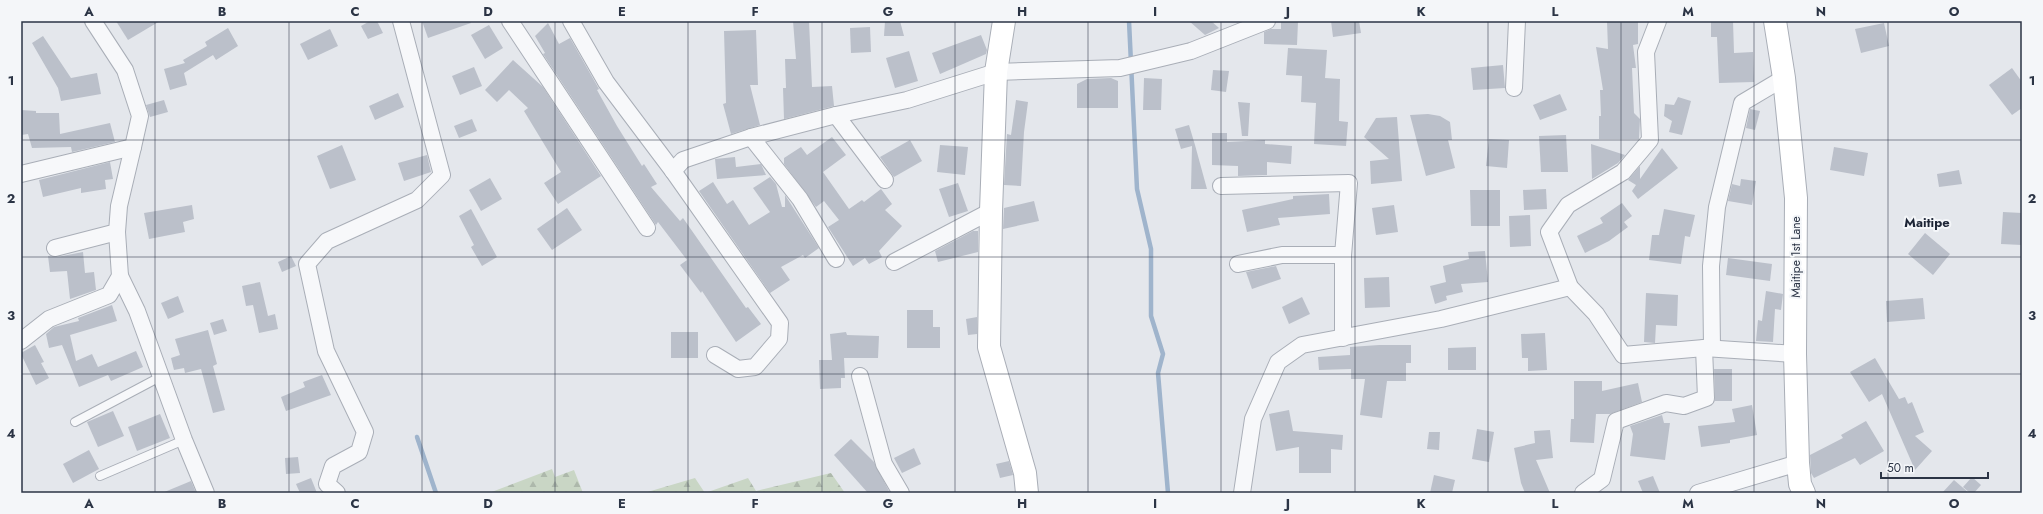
<svg xmlns="http://www.w3.org/2000/svg" width="2043" height="514" font-family="Jost,sans-serif">
	<style>
		.forest { fill: url(#forest-firs) }
		.lines { fill: none; stroke-linecap: round; stroke-linejoin: round }
		.stream { stroke: #9fb4cc; stroke-width: 4.5 }
		.building { fill: #bbc0ca }
		.lane-casing { stroke: #a9aeb7; stroke-width: 10 }
		.street-casing { stroke: #a9aeb7; stroke-width: 18 }
		.secondary-casing { stroke: #a9aeb7; stroke-width: 24 }
		.lane { stroke: #f7f8fa; stroke-width: 8 }
		.street { stroke: #f7f8fa; stroke-width: 16 }
		.secondary { stroke: #fff; stroke-width: 22 }
		.grid { fill: none; stroke: #2b3445; stroke-width: 1; stroke-opacity: 0.55 }
		.labels { text-anchor: middle; stroke-width: 4; stroke-linejoin: round; paint-order: stroke }
		.street-label { font-size: 12px; fill: #2b3445; stroke: #f4f6f9 }
		.neighbourhood-label { font-size: 13px; font-weight: bold; fill: #1d2536; stroke: #f4f6f9 }
		.neatline { fill: none; stroke: #2b3445; stroke-width: 1.5 }
		.grid-label { font-size: 13px; text-anchor: middle; font-weight: bold; fill: #2b3445 }
	</style>
	<defs>
		<pattern id="forest-firs" width="22" height="20" patternUnits="userSpaceOnUse"><rect width="22" height="20" fill="#c9d6c5"/><path d="M5 1l3.5 6h-7zM16 11l3.5 6h-7z" fill="#adb8ab"/></pattern>
	</defs>
	<rect width="100%" height="100%" fill="#e4e7ec"/>
	<g class="forest">
		<path d="M552,469l3,8 19,-7 9,23h-94z"/>
		<path d="M831,473l14,20h-201l51,-15 10,15 43,-15 8,13z"/>
	</g>
	<g class="lines">
		<g class="stream">
			<path d="M1129,21l8,168 14,60v67l12,38 -5,19 10,120"/>
			<path d="M417,437l19,56"/>
		</g>
	</g>
	<g class="building">
		<path d="M116,21h44l-32,19z"/>
		<path d="M370,21h7l6,12 -15,6 -7,-13z"/>
		<path d="M422,21h48l1,2 -43,15z"/>
		<path d="M793,21h16l3,66 20,-1 2,20 -50,13 -1,-31h3l-1,-29h11z"/>
		<path d="M885,21h15l4,15h-20z"/>
		<path d="M1189,21h22l8,7 -14,7z"/>
		<path d="M1331,21h28l2,12 -28,4z"/>
		<path d="M1607,21h31v23l-5,1 3,23h-4l2,45 6,6 -1,20h-40v-23h2l-1,-26h3l-7,-43 12,2z"/>
		<path d="M1711,21h22l1,32 19,-1 1,30 -35,1 -2,-46h-6z"/>
		<path d="M1281,22h17l-1,23 -33,-1v-12l7,-3h10z"/>
		<path d="M548,23l11,21 11,-6 29,51 -2,1 20,36 25,40 2,-2 13,20 -6,3 29,34 3,-3 63,90 2,-1 13,17 -25,18 -34,-51 -1,2 -21,-28 7,-5 -29,-38 -2,3 -113,-171 2,-1 -10,-17z"/>
		<path d="M1884,23l5,23 -28,7 -6,-24z"/>
		<path d="M489,25l14,23 -18,11 -14,-24z"/>
		<path d="M870,27l1,25 -20,1 -1,-25z"/>
		<path d="M228,28l10,18 -22,14 -3,-5 -29,18 3,12 -17,5 -6,-21 21,-6 -2,-3 24,-14 -2,-4z"/>
		<path d="M330,29l8,17 -30,14 -8,-16z"/>
		<path d="M756,30l2,55h-8l10,40 -29,9 -8,-30 3,-1 -2,-72z"/>
		<path d="M981,35l6,15 -1,4 -46,20 -8,-21z"/>
		<path d="M43,36l28,42 26,-5 4,21 -40,7 -3,-13 -26,-45z"/>
		<path d="M1288,48l39,2 -2,28 15,1 -1,42 9,1 -2,24 -32,-2 2,-41 -15,-1 1,-26 -16,-1z"/>
		<path d="M909,51l9,30 -23,7 -9,-30z"/>
		<path d="M513,60l30,27 58,89 -43,28 -14,-21 17,-11 -37,-61 4,-3 -19,-18 -12,12 -12,-12z"/>
		<path d="M1503,65l2,23 -32,2 -2,-22z"/>
		<path d="M474,67l8,19 -22,9 -8,-19z"/>
		<path d="M2012,68l10,14v26l-10,7 -23,-30z"/>
		<path d="M1213,70l16,1 -3,21 -15,-2z"/>
		<path d="M1111,78l7,3v27h-41v-24l10,-5z"/>
		<path d="M1144,78l18,1 -1,31h-18z"/>
		<path d="M398,93l6,14 -29,13 -6,-14z"/>
		<path d="M1560,94l7,16 -27,10 -7,-15z"/>
		<path d="M1678,97l13,4 -9,34 -13,-3 3,-11 -8,-5 1,-12 9,1z"/>
		<path d="M164,100l4,12 -18,5 -4,-12z"/>
		<path d="M1016,100l12,2 -4,30 -3,54 -17,-1 3,-51 4,1z"/>
		<path d="M1238,102l12,1 -2,33h-6z"/>
		<path d="M1750,109l10,2 -5,19 -9,-2z"/>
		<path d="M21,110l15,1v2h23l1,21 50,-11 5,19 -43,10 -1,-5 -39,1 -4,-14 -7,1z"/>
		<path d="M1428,114l12,2 10,6 2,18h-4l7,28 -29,8 -16,-61z"/>
		<path d="M1397,117l5,64 -31,3 -1,-23 19,-2 -25,-22 12,-19z"/>
		<path d="M472,119l5,12 -18,7 -5,-12z"/>
		<path d="M1189,125l6,20 12,44h-16l1,-43 -11,3 -6,-20z"/>
		<path d="M1212,133h15v9l38,-2v4l27,2 -1,18 -24,-2v13l-29,1v-10l-26,-1z"/>
		<path d="M1566,135l2,37h-27l-2,-36z"/>
		<path d="M832,137l14,18 -23,17 26,37 13,-9 2,2 17,-13 11,15 -7,6 17,16 -23,25 3,6 -13,7 -4,-6 -12,8 -25,-39 11,-7 -15,-19 -8,6 -32,-43v-6l17,-11 6,8z"/>
		<path d="M1489,139l20,1 -2,28 -21,-2z"/>
		<path d="M910,140l12,21 -28,16 -14,-20z"/>
		<path d="M1591,144l34,11 -7,8 -26,16z"/>
		<path d="M342,145l14,35 -26,9 -13,-33z"/>
		<path d="M940,145l28,2 -3,28 -28,-3z"/>
		<path d="M1834,147l34,6 -4,23 -34,-6z"/>
		<path d="M1662,148l16,20 -40,31 -6,-8 4,-6 -8,-5 12,-14v13z"/>
		<path d="M427,155l4,17 -27,9 -6,-18z"/>
		<path d="M735,157l1,10 25,-3 5,11 -49,4 -2,-20z"/>
		<path d="M110,162l3,17 -8,1 1,9 -25,4v-5l-38,9 -4,-17z"/>
		<path d="M1959,170l3,14 -23,3 -2,-13z"/>
		<path d="M770,177l6,7 6,23h3v-12l34,53 -14,10 -2,-3 -22,12 9,13 -20,13 -71,-102 14,-9 14,22 6,-4 16,25 21,-13 -17,-24z"/>
		<path d="M490,178l12,21 -21,12 -12,-21z"/>
		<path d="M1741,179l15,2 -4,24 -24,-4 4,-17 8,2z"/>
		<path d="M958,183l10,28 -19,6 -10,-28z"/>
		<path d="M1546,189l1,20 -23,1 -1,-20z"/>
		<path d="M1470,190h30v36h-29z"/>
		<path d="M1329,194l1,20 -52,4 2,7 -33,7 -5,-22 51,-11v-3z"/>
		<path d="M1034,201l5,20 -36,8 1,-21z"/>
		<path d="M1622,203l10,13 -8,6 4,5 -19,14 -24,12 -8,-17 26,-13 -3,-5z"/>
		<path d="M192,205l2,14 -11,3 2,10 -36,7 -5,-26z"/>
		<path d="M1394,205l4,27 -22,3 -4,-27z"/>
		<path d="M567,208l15,22 -30,20 -15,-21z"/>
		<path d="M471,209l26,48 -15,9 -11,-19 3,-2 -15,-29z"/>
		<path d="M1664,209l31,6 -5,22 -5,-1 -4,28 -32,-4 3,-25h7z"/>
		<path d="M2003,212l19,1v32l-21,-1z"/>
		<path d="M1530,215l1,31 -21,1 -1,-31z"/>
		<path d="M973,231h5v21l-40,10 -3,-11z"/>
		<path d="M1925,233l25,21 -17,21 -25,-21z"/>
		<path d="M1485,251l3,31 -27,2 2,8 -17,4 1,4 -12,4 -5,-18 16,-4 -3,-16 26,-7 -1,-7z"/>
		<path d="M83,252l2,21 9,-1 2,18 -26,9 -3,-28 -17,1 -2,-16 9,1z"/>
		<path d="M291,256l5,10 -14,6 -4,-10z"/>
		<path d="M1728,258l44,6 -2,17 -44,-6z"/>
		<path d="M1276,266l5,13 -29,10 -6,-17z"/>
		<path d="M1389,277l1,30 -25,1 -1,-30z"/>
		<path d="M260,282l8,34 7,-2 3,15 -19,4 -6,-28 -7,1 -4,-20z"/>
		<path d="M1766,291l17,3 -2,16 -6,-1 -2,33 -17,-1 2,-21 4,1z"/>
		<path d="M1646,293l32,2 -1,31 -21,-1 -1,18 -11,-1z"/>
		<path d="M178,296l6,16 -16,7 -7,-16z"/>
		<path d="M1302,297l8,17 -21,10 -7,-17z"/>
		<path d="M1923,298l2,21 -38,3 -1,-21z"/>
		<path d="M112,305l5,16 -47,14 6,26 16,-7 6,13 38,-16 7,16 -32,14 -3,-6 -29,12 -17,-42 -13,3 -3,-14 8,-7 25,-6 -1,-3z"/>
		<path d="M907,310h26v17h7v21h-33z"/>
		<path d="M977,317v17l-9,1 -2,-16z"/>
		<path d="M223,319l4,12 -13,4 -4,-12z"/>
		<path d="M208,330l9,34 -4,2 12,44 -12,3 -12,-44 -16,4 -1,-5 -10,2 -3,-12 9,-3 -5,-16z"/>
		<rect x="671" y="332" width="27" height="26"/>
		<path d="M846,332l1,3 32,1 -1,22h-34l1,20h-4v10l-21,1 -1,-29h13l-2,-26z"/>
		<path d="M1545,333l2,37 -19,1v-13h-6l-1,-24z"/>
		<path d="M35,345l9,17 -3,1 8,15 -13,7 -15,-31v-1z"/>
		<path d="M1379,345h32v18h-5v18h-19l-5,37 -22,-3 5,-36h-14v-10l-32,1 -1,-13 32,-2v-8z"/>
		<path d="M1476,347v23h-28v-22z"/>
		<path d="M1875,358l24,41 6,-2 3,7 4,-2 12,30 -9,4 17,15 -17,19 -33,-76 -13,8 -19,-30z"/>
		<path d="M1714,369h18v32h-17z"/>
		<path d="M322,375l9,20 -45,16 -5,-14 24,-10 -2,-5z"/>
		<path d="M1574,381h28v10l36,-8 4,19 -32,12h-14l-2,29 -24,-1 1,-23h3z"/>
		<path d="M1752,405l5,30 -27,5v3l-29,4 -3,-21 37,-4 -3,-13z"/>
		<path d="M1289,410l4,21 50,4 -1,15 -11,-1v24h-32v-26l-23,4 -7,-37z"/>
		<path d="M113,411l11,25 -26,11 -11,-25z"/>
		<path d="M160,414l10,24 -33,13 -9,-24z"/>
		<path d="M1662,415l2,8h6l-5,37 -35,-4 3,-22 -3,-8z"/>
		<path d="M1866,421l18,30 -24,14 -5,-7 -41,20 -3,-5 -1,-18 33,-17 -2,-3z"/>
		<path d="M1477,429l17,3 -5,30 -17,-3z"/>
		<path d="M1550,430l3,28 -17,2 14,33h-25l-4,-10 -7,-35 21,-5 -1,-12z"/>
		<path d="M1429,432h11l-1,18 -12,-1z"/>
		<path d="M851,439l23,23 16,31h-22l-34,-38z"/>
		<path d="M914,448l7,16 -19,9 -8,-15z"/>
		<path d="M89,450l10,19 -26,14 -10,-19z"/>
		<path d="M298,457l2,16 -14,1 -1,-16z"/>
		<path d="M1009,461l4,14 -13,3 -4,-14z"/>
		<path d="M1434,475l21,5 -3,13h-22z"/>
		<path d="M1653,476l7,17h-17l-5,-12z"/>
		<path d="M1972,477l9,8 -7,8h-4l-7,-6z"/>
		<path d="M311,478l6,15h-17l-4,-9z"/>
		<path d="M1954,480l15,13h-27z"/>
		<path d="M191,481l5,12h-34z"/>
	</g>
	<g class="lines">
		<defs>
			<g id="lane">
				<path d="M75,422l85,-45"/>
				<path d="M100,476l84,-36"/>
			</g>
			<g id="street">
				<path d="M510,21l137,207"/>
				<path d="M571,21l35,61 67,89 107,152 -1,16 -24,28 -17,2 -23,-14"/>
				<path d="M1658,21l-12,31 4,88 -27,32 -55,33 -19,27 21,55 26,27 27,41 81,-7 91,6"/>
				<path d="M1514,88l3,-67"/>
				<path d="M836,115l49,65"/>
				<path d="M751,137l49,62 36,60"/>
				<path d="M673,171l10,-11 68,-23 85,-22 71,-15 89,-28 124,-4 71,-17 76,-30"/>
				<path d="M21,174l112,-27 7,-31 -15,-46 -32,-49"/>
				<path d="M1221,186l128,-3 -6,72v83"/>
				<path d="M55,248l62,-16 2,-26 14,-59"/>
				<path d="M894,262l97,-51"/>
				<path d="M1238,264l44,-9h61"/>
				<path d="M120,276l17,35 47,129 22,53"/>
				<path d="M21,341l28,-22 60,-24 11,-19 -3,-44"/>
				<path d="M1712,348l-1,-82 6,-59 25,-104 42,-25"/>
				<path d="M860,376l24,88 17,29"/>
				<path d="M337,493l-10,-9 6,-18 26,-14 6,-20 -39,-81 -19,-87 20,-23 90,-41 25,-25 -41,-154"/>
				<path d="M1242,493l11,-74 25,-57 24,-17 139,-26 129,-32"/>
				<path d="M1583,493l19,-14 14,-58 50,-18 18,3 22,-8 -2,-50"/>
				<path d="M1698,493l100,-30"/>
			</g>
			<g id="secondary">
				<path d="M1004,21l-8,51 -5,139 -2,136 36,126 2,20"/>
				<path d="M1775,21l9,57 12,120 -1,156 3,109 2,21 4,9"/>
			</g>
		</defs>
		<use href="#lane" class="lane-casing"/>
		<use href="#street" class="street-casing"/>
		<use href="#secondary" class="secondary-casing"/>
		<use href="#lane" class="lane"/>
		<use href="#street" class="street"/>
		<use href="#secondary" class="secondary"/>
	</g>
	<path class="grid" d="M155,21v472M289,21v472M422,21v472M555,21v472M688,21v472M822,21v472M955,21v472M1088,21v472M1221,21v472M1355,21v472M1488,21v472M1621,21v472M1754,21v472M1888,21v472M21,140h2001M21,257h2001M21,374h2001"/>
	<g class="labels">
		<g class="street-label">
			<text transform="translate(1796 257) rotate(-90)" y="4">Maitipe 1st Lane</text>
		</g>
		<g class="neighbourhood-label">
			<text x="1927" y="227">Maitipe</text>
		</g>
	</g>
	<rect width="2043" height="514" fill="none" stroke="#f4f6f9" stroke-width="44"/>
	<path d="M1881 472v6h107v-6" fill="none" stroke="#2b3445" stroke-width="2"/>
	<text x="1887" y="472" font-size="12" fill="#2b3445" stroke="#f4f6f9" stroke-width="3" paint-order="stroke">50 m</text>
	<rect x="22" y="22" width="1999" height="470" class="neatline"/>
	<g class="grid-label">
		<text x="89" y="16">A</text>
		<text x="222" y="16">B</text>
		<text x="355" y="16">C</text>
		<text x="488" y="16">D</text>
		<text x="622" y="16">E</text>
		<text x="755" y="16">F</text>
		<text x="888" y="16">G</text>
		<text x="1022" y="16">H</text>
		<text x="1155" y="16">I</text>
		<text x="1288" y="16">J</text>
		<text x="1421" y="16">K</text>
		<text x="1555" y="16">L</text>
		<text x="1688" y="16">M</text>
		<text x="1821" y="16">N</text>
		<text x="1954" y="16">O</text>
		<text x="11" y="85">1</text>
		<text x="2032" y="85">1</text>
		<text x="11" y="203">2</text>
		<text x="2032" y="203">2</text>
		<text x="11" y="320">3</text>
		<text x="2032" y="320">3</text>
		<text x="11" y="438">4</text>
		<text x="2032" y="438">4</text>
		<text x="89" y="508">A</text>
		<text x="222" y="508">B</text>
		<text x="355" y="508">C</text>
		<text x="488" y="508">D</text>
		<text x="622" y="508">E</text>
		<text x="755" y="508">F</text>
		<text x="888" y="508">G</text>
		<text x="1022" y="508">H</text>
		<text x="1155" y="508">I</text>
		<text x="1288" y="508">J</text>
		<text x="1421" y="508">K</text>
		<text x="1555" y="508">L</text>
		<text x="1688" y="508">M</text>
		<text x="1821" y="508">N</text>
		<text x="1954" y="508">O</text>
	</g>
</svg>
